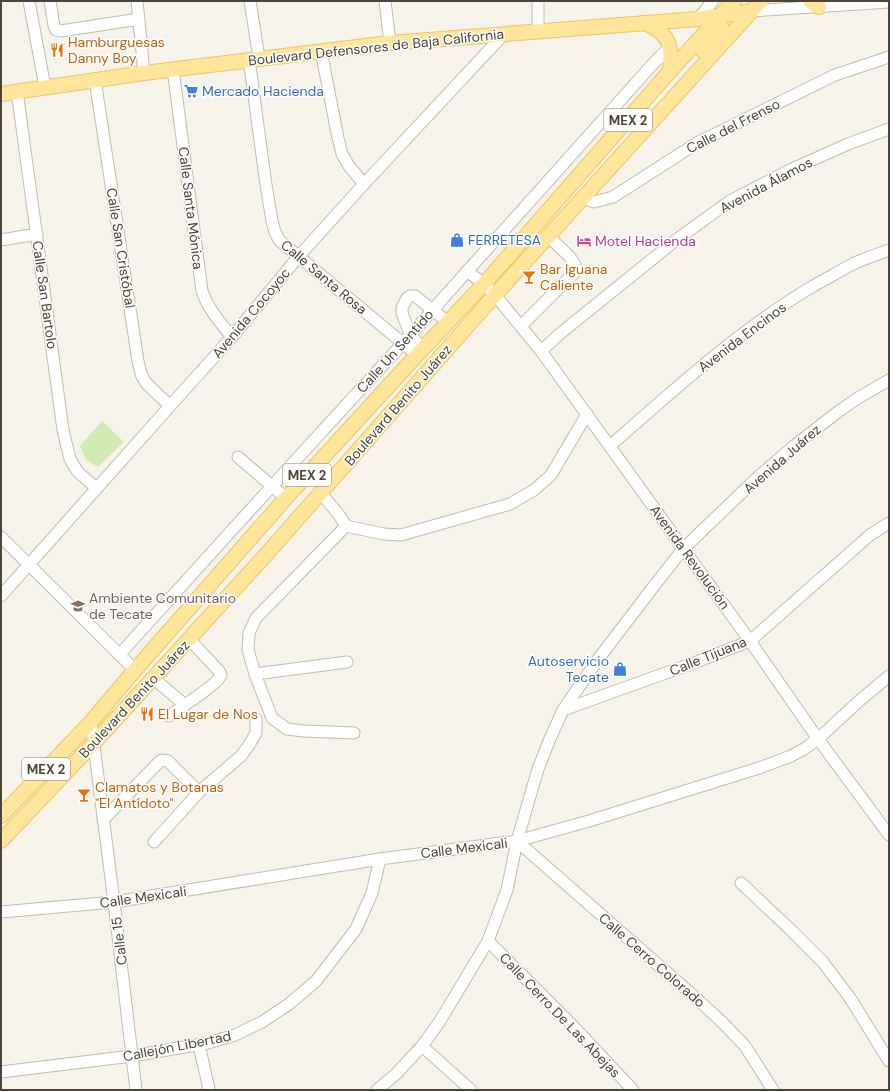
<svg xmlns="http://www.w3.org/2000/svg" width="890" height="1091" font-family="'DM Sans',sans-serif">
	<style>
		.green { fill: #d0ebb3 }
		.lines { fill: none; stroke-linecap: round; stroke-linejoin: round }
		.minor-casing { stroke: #c2bbad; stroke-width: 13 }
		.major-casing { stroke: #e9c666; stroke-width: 16 }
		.minor { stroke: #fff; stroke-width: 11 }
		.major { stroke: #ffe69b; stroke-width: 14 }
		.labels { text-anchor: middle; stroke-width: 3; stroke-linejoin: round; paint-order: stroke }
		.shield { fill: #fff; stroke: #817c74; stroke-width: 1 }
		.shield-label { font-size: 13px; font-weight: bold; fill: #4b4438 }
		.food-label { font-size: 14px; fill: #c56008; stroke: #fff; text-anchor: start }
		.street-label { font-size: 14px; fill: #4b4438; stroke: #fff }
		.shop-label { font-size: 14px; fill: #366cbe; stroke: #fff; text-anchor: start }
		.hotel-label { font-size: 14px; fill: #b23c85; stroke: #fff; text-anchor: start }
		.education-label { font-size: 14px; fill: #785e54; stroke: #fff; text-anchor: start }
	</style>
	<rect width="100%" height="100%" fill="#f6f3eb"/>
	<path class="green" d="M102,421l22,21 -26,25 -12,-7 -6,-14z"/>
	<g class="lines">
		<defs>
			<g id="minor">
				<path d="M29,1l16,86"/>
				<path d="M50,1l4,25 2,4 5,1 78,-12"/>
				<path d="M137,1l7,72"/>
				<path d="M250,1l9,57"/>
				<path d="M385,1l5,42"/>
				<path d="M538,1v30"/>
				<path d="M752,11l137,-9"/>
				<path d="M698,19l15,-18"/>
				<path d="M321,51l17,87 4,16 7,12 15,18"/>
				<path d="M249,59l17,126 6,36 3,11 4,8 138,115"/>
				<path d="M173,69l29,222c6,18 18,31 30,46"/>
				<path d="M95,80l43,281 3,13 5,9 24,23"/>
				<path d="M17,91l46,339 7,29 7,12 19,17"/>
				<path d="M583,198l11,4 19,-5 84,-54 138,-68 54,-18"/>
				<path d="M1,240l36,-6"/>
				<path d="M467,271l17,13 11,11 46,56 209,290 68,98 71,96"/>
				<path d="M521,326l54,-54v-7l-5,-8 -22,-21"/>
				<path d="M423,349l-13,-15 -8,-21v-5l5,-10 3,-2h5l33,26"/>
				<path d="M541,351l21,-19 114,-92 54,-39 60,-31 58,-26 41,-15"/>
				<path d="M610,446c65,-57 130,-117 205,-161 13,-7 26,-15 40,-22 11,-5 23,-9 34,-13"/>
				<path d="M238,457l48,41"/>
				<path d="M321,493l18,22 7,11 38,8 17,1 109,-31 24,-14 17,-15 36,-61"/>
				<path d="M346,526l-90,92 -7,15 -1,17 7,24 17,44 15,11 17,2 50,2"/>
				<path d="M1,537l134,133"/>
				<path d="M1,596l169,-190 62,-69 66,-80 66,-73 140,-150"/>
				<path d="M119,655l153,-169 131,-143 248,-277 19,-19"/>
				<path d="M255,674l92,-12"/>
				<path d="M153,678l32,27"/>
				<path d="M563,710l136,-49 51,-20 120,-106 19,-12"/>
				<path d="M169,716c11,-8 49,-32 52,-41l-2,-4 -30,-32"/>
				<path d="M91,722l23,180 22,188"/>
				<path d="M103,820l56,-58 3,-2 6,1 31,31"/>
				<path d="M517,841l180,158 25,23 23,24 28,44"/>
				<path d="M154,842l45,-50 42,-36 8,-11 7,-12v-14"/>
				<path d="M741,883l52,49 29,29 28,37 39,63"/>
				<path d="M1,912l113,-10 266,-43 137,-18 72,-20 170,-53 32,-12 13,-7 14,-10 41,-38 30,-25"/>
				<path d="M488,941l84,84 61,65"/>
				<path d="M199,1045l10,44"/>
				<path d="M422,1046l49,44"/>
				<path d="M1,1072l131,-16 76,-13 27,-8 27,-13 27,-18 27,-23 40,-52 16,-36 8,-34"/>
				<path d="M377,1090l19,-16 26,-28 18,-25 48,-80 19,-51 10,-49 21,-72 11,-28 14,-31 36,-52 55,-72 29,-37 75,-72 36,-31 45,-35 19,-13 31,-18"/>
			</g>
			<g id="major">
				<path d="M810,1l9,6"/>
				<path d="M644,23c5,2 10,4 14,7 15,11 13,26 12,41"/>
				<path d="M703,51l17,-20 1,-5 -3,-7"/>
				<path d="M1,94l143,-21 246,-30 308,-24 54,-8"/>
				<path d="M1,816l90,-94 44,-52 151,-172 131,-143 67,-71 186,-213 64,-70"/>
				<path d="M1,841l92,-97 170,-186 232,-263 266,-294"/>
			</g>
		</defs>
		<use href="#minor" class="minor-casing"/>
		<use href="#major" class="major-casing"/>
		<use href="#minor" class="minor"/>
		<use href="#major" class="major"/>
	</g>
	<defs>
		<symbol id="restaurant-bare" viewBox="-9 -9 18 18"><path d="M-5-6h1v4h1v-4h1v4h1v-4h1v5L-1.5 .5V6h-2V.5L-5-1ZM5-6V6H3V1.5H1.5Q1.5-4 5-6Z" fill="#e8710a" stroke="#fff" stroke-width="2.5" paint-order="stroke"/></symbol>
		<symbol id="supermarket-bare" viewBox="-9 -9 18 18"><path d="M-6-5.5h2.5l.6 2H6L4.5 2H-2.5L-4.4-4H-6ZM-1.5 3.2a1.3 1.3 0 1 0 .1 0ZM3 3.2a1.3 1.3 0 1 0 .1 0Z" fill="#3f7fe0" stroke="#fff" stroke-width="2.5" paint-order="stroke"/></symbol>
		<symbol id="shop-bare" viewBox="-9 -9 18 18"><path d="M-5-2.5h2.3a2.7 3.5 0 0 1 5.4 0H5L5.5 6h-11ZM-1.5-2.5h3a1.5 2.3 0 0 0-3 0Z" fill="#3f7fe0" stroke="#fff" stroke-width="2.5" paint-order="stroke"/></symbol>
		<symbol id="hotel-bare" viewBox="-9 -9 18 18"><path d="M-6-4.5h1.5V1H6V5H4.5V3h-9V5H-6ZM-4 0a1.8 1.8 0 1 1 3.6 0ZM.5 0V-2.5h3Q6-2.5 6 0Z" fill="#d1479c" stroke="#fff" stroke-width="2.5" paint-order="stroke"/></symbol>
		<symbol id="bar-bare" viewBox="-9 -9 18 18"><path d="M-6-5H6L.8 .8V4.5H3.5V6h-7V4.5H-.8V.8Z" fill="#e8710a" stroke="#fff" stroke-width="2.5" paint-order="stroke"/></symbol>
		<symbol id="school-bare" viewBox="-9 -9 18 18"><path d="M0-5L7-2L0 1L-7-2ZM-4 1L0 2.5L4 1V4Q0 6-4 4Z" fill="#8d6e63" stroke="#fff" stroke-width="2.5" paint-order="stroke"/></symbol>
	</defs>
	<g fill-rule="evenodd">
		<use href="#restaurant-bare" x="47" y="40" width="20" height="20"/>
		<use href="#supermarket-bare" x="181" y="81" width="20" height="20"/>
		<use href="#shop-bare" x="447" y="230" width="20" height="20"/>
		<use href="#hotel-bare" x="574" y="231" width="20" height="20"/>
		<use href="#bar-bare" x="519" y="267" width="20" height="20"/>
		<use href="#school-bare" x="68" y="596" width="20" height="20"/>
		<use href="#shop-bare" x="610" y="659" width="20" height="20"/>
		<use href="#restaurant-bare" x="137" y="704" width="20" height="20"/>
		<use href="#bar-bare" x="74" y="785" width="20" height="20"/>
	</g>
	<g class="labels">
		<g class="shield">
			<rect x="604" y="109" width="48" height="22" rx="3"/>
			<rect x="283" y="464" width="48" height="22" rx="3"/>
			<rect x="22" y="758" width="48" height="22" rx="3"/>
		</g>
		<g class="shield-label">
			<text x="628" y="125">MEX 2</text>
			<text x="307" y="480">MEX 2</text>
			<text x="46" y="774">MEX 2</text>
		</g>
		<g class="food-label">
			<text x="68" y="47">Hamburguesas<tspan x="68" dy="16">Danny Boy</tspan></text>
			<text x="540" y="274">Bar Iguana<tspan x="540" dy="16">Caliente</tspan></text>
			<text x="158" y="719">El Lugar de Nos</text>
			<text x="95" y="792">Clamatos y Botanas<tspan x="95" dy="16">"El Antídoto"</tspan></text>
		</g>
		<g class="street-label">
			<text transform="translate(376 47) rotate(-6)" y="5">Boulevard Defensores de Baja California</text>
			<text transform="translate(733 126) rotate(-27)" y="5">Calle del Frenso</text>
			<text transform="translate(766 185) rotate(-28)" y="5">Avenida Álamos</text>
			<text transform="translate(191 208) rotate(83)" y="5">Calle Santa Mónica</text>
			<text transform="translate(121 248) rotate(81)" y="5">Calle San Cristóbal</text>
			<text transform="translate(324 277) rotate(40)" y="5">Calle Santa Rosa</text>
			<text transform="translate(45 295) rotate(82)" y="5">Calle San Bartolo</text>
			<text transform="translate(251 313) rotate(-50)" y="5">Avenida Cocoyoc</text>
			<text transform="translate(742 337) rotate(-37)" y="5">Avenida Encinos</text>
			<text transform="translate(395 351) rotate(-48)" y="5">Calle Un Sentido</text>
			<text transform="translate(398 405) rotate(-49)" y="5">Boulevard Benito Juárez</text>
			<text transform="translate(782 459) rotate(-41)" y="5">Avenida Juárez</text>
			<text transform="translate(690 557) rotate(54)" y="5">Avenida Revolución</text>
			<text transform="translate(708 656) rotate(-22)" y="5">Calle Tijuana</text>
			<text transform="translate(134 699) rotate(-47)" y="5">Boulevard Benito Juárez</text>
			<text transform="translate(464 848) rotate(-7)" y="5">Calle Mexicali</text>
			<text transform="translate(143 897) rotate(-8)" y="5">Calle Mexicali</text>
			<text transform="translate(119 941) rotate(-97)" y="5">Calle 15</text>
			<text transform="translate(652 960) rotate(41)" y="5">Calle Cerro Colorado</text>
			<text transform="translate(560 1015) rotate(46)" y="5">Calle Cerro De Las Abejas</text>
			<text transform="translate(177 1046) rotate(-11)" y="5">Callejón Libertad</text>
		</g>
		<g class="shop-label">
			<text x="202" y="96">Mercado Hacienda</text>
			<text x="468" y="245">FERRETESA</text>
			<text x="609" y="666" text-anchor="end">Autoservicio<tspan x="609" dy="16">Tecate</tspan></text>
		</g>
		<g class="hotel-label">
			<text x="595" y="246">Motel Hacienda</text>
		</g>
		<g class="education-label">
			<text x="89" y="603">Ambiente Comunitario<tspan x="89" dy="16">de Tecate</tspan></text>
		</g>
	</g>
	<rect width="890" height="1091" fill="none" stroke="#4b4438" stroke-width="4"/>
</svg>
